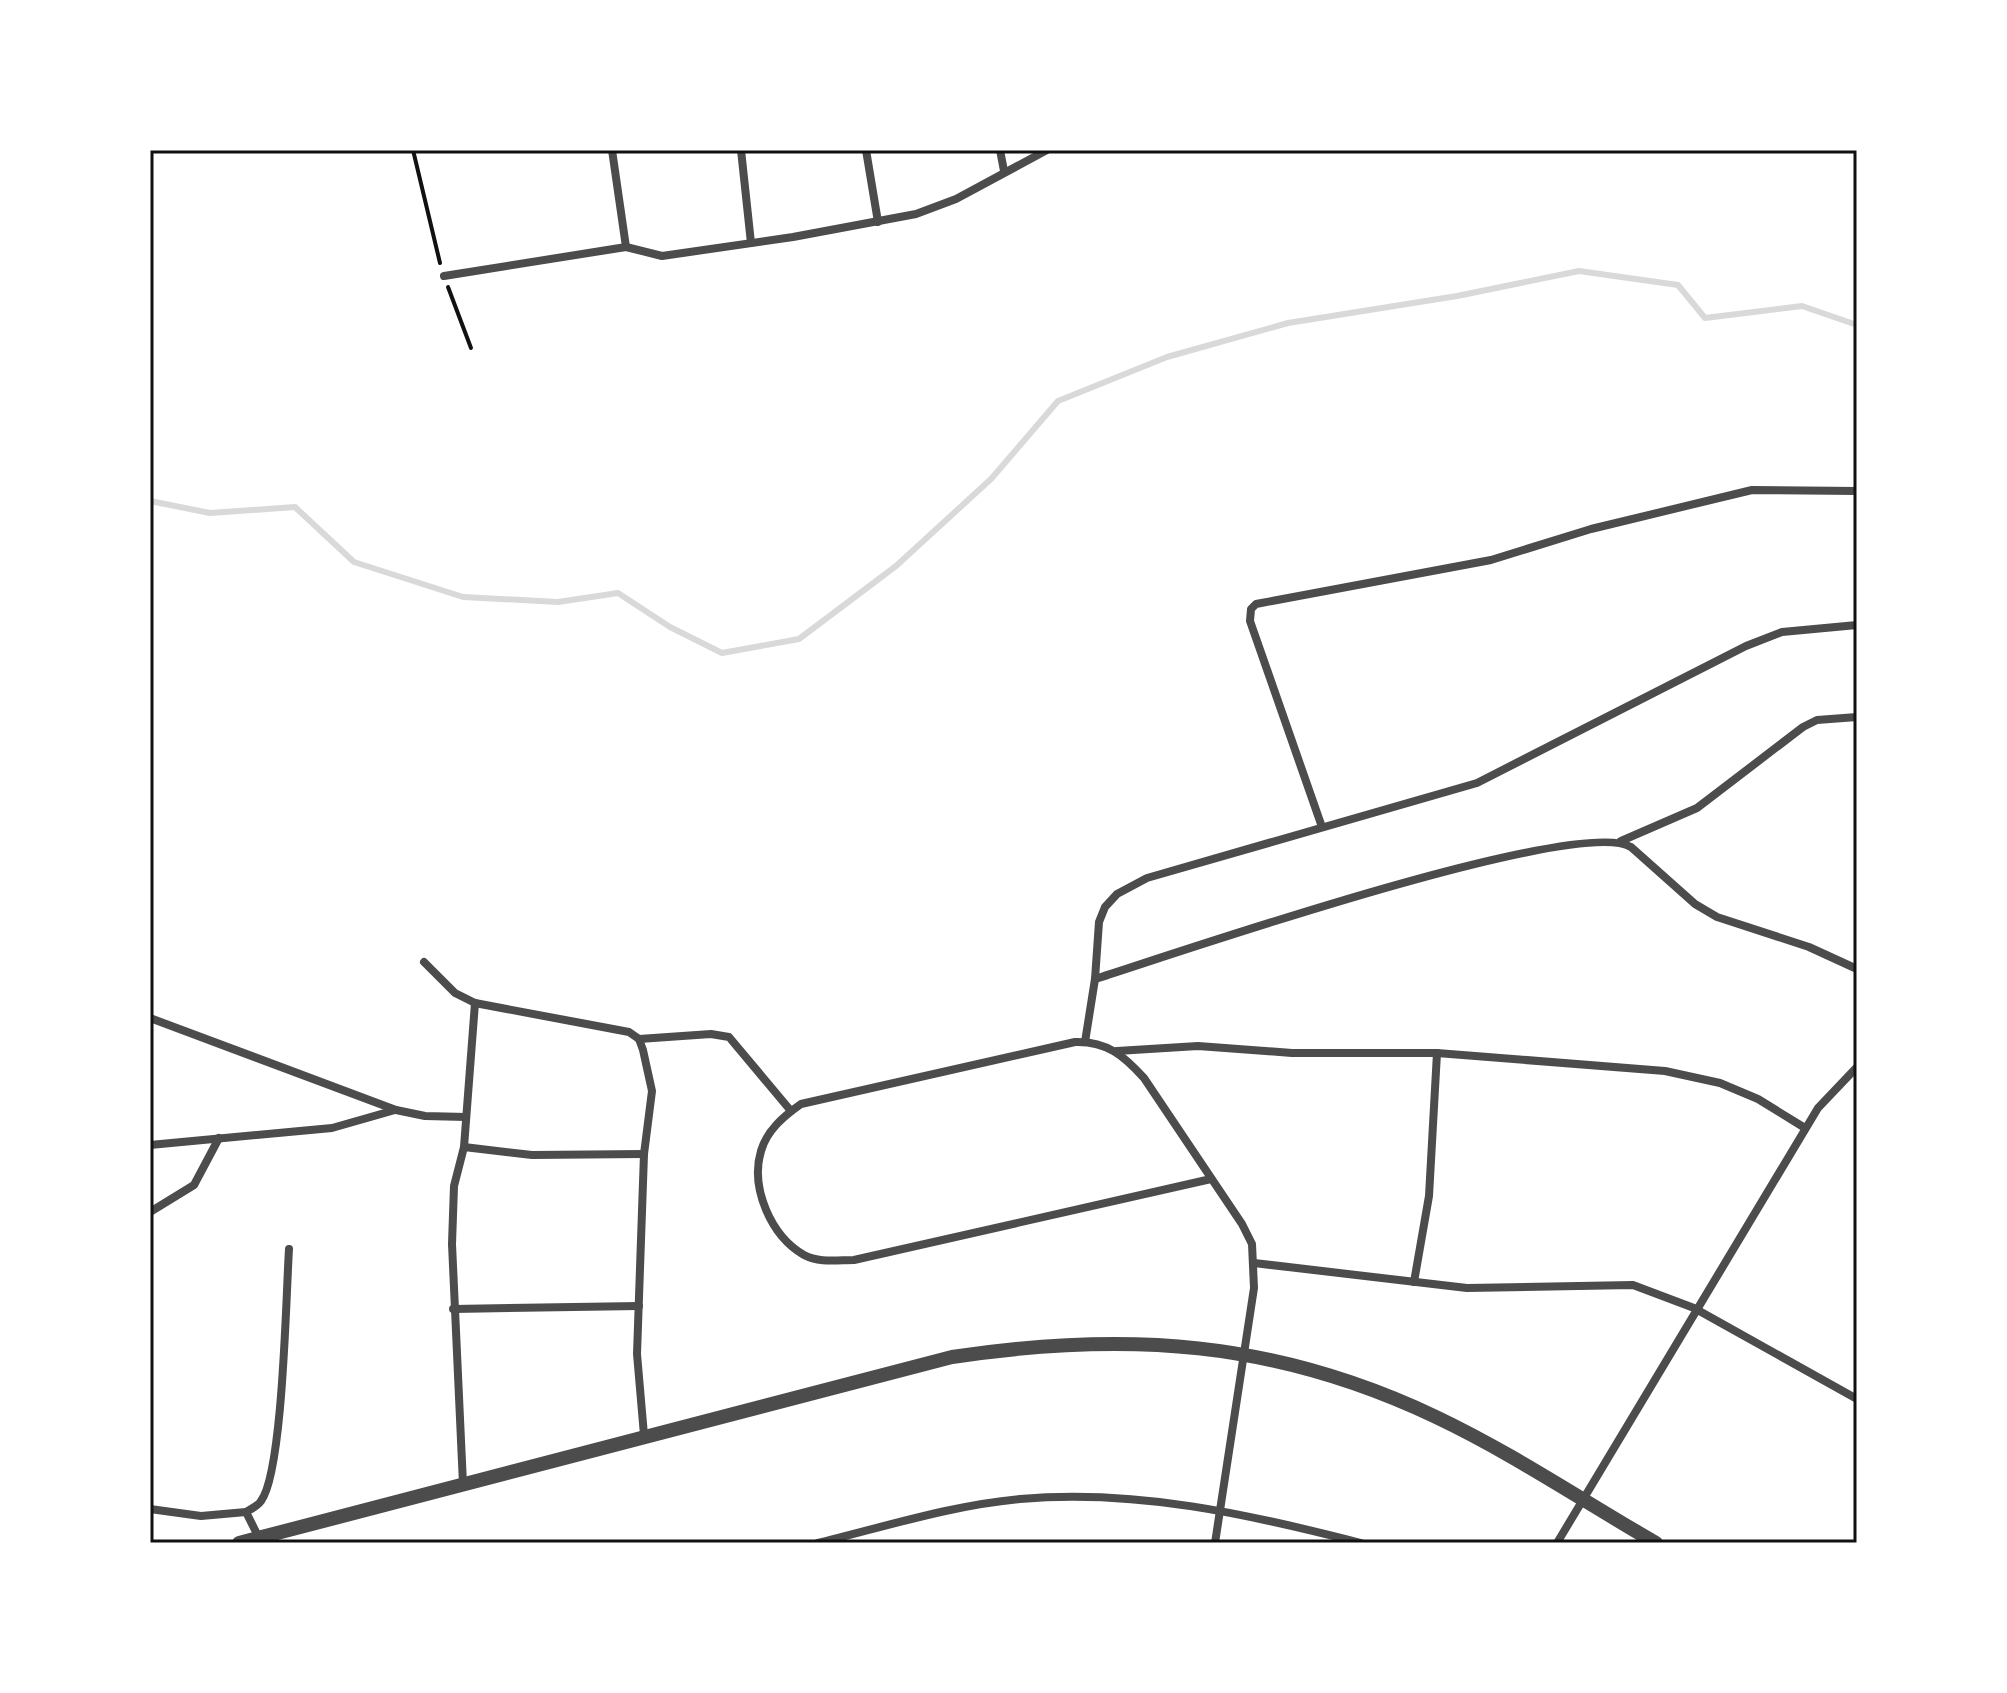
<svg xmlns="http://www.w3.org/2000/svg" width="2007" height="1693" font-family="Figtree,sans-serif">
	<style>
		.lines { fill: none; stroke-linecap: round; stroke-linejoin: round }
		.stream { stroke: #d9d9d9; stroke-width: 6 }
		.path { stroke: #111; stroke-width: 4 }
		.minor { stroke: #4c4c4c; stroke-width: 8 }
		.tertiary { stroke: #4c4c4c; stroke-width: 14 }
		.neatline { fill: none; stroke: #111; stroke-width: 3 }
	</style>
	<rect width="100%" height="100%" fill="#fff"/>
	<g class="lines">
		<path class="stream" d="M150,501l60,12 85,-6 59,55 109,35 95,5 60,-9 52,34 52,26 77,-14 97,-73 95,-87 67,-78 109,-44 121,-34 169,-27 122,-25 99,14 27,33 97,-12 55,19"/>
		<g class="path">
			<path d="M413,150l27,113"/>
			<path d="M448,287l23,61"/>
		</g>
		<g class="minor">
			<path d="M612,150l14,97"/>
			<path d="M741,150l10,93"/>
			<path d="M866,150l12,72"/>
			<path d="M1000,150l4,21"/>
			<path d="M444,276l182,-29 36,9 131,-19 123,-23 40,-15 91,-49"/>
			<path d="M1322,827l-72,-206 1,-12 5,-5 235,-44 100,-31 161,-39 105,1"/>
			<path d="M1621,841l76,-33 106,-81 14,-7 40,-3"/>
			<path d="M424,962l31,31 20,10 154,29 10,7 4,11 9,41 -8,63 -7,200 7,81"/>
			<path d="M1095,979c79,-25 482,-164 536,-132l64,57 22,13 92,30 48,22"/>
			<path d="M150,1018l246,92 29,6 41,1"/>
			<path d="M639,1039l72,-5 18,3 62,74"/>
			<path d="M1085,1042l10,-63 4,-57 6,-15 12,-13 30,-16 330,-95 269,-137 36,-14 75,-7"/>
			<path d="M1117,1051l81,-5 94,7h145l228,18 55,12 38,16 47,29"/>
			<path d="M150,1145l182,-17 63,-18"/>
			<path d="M464,1147l68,8 112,-1"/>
			<path d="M1211,1179l-357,81c-17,0 -35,3 -50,-5 -33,-19 -54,-67 -43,-104 6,-21 23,-35 40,-47l274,-62c32,-1 49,14 69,36l98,146 10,20 2,44 -39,255"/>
			<path d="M150,1212l44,-27 25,-47"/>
			<path d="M1254,1263l213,25 166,-3 61,23 163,91"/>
			<path d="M1414,1282l15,-86 8,-143"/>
			<path d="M453,1309l186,-3"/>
			<path d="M463,1484l-11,-240 2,-58 10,-39 11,-144"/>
			<path d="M150,1509l51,7 45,-4 13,26"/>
			<path d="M246,1512c5,-3 12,-6 15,-11 22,-29 25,-206 28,-252"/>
			<path d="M818,1543c66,-16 134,-38 202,-44 117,-10 228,15 341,44"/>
			<path d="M1557,1543l261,-435 39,-41"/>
		</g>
		<path class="tertiary" d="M239,1543l713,-186c174,-26 322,-17 484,60 76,36 147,84 220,126"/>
	</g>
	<rect width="2007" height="1693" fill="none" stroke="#ffffff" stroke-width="304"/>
	<rect x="152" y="152" width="1703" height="1389" class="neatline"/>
</svg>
